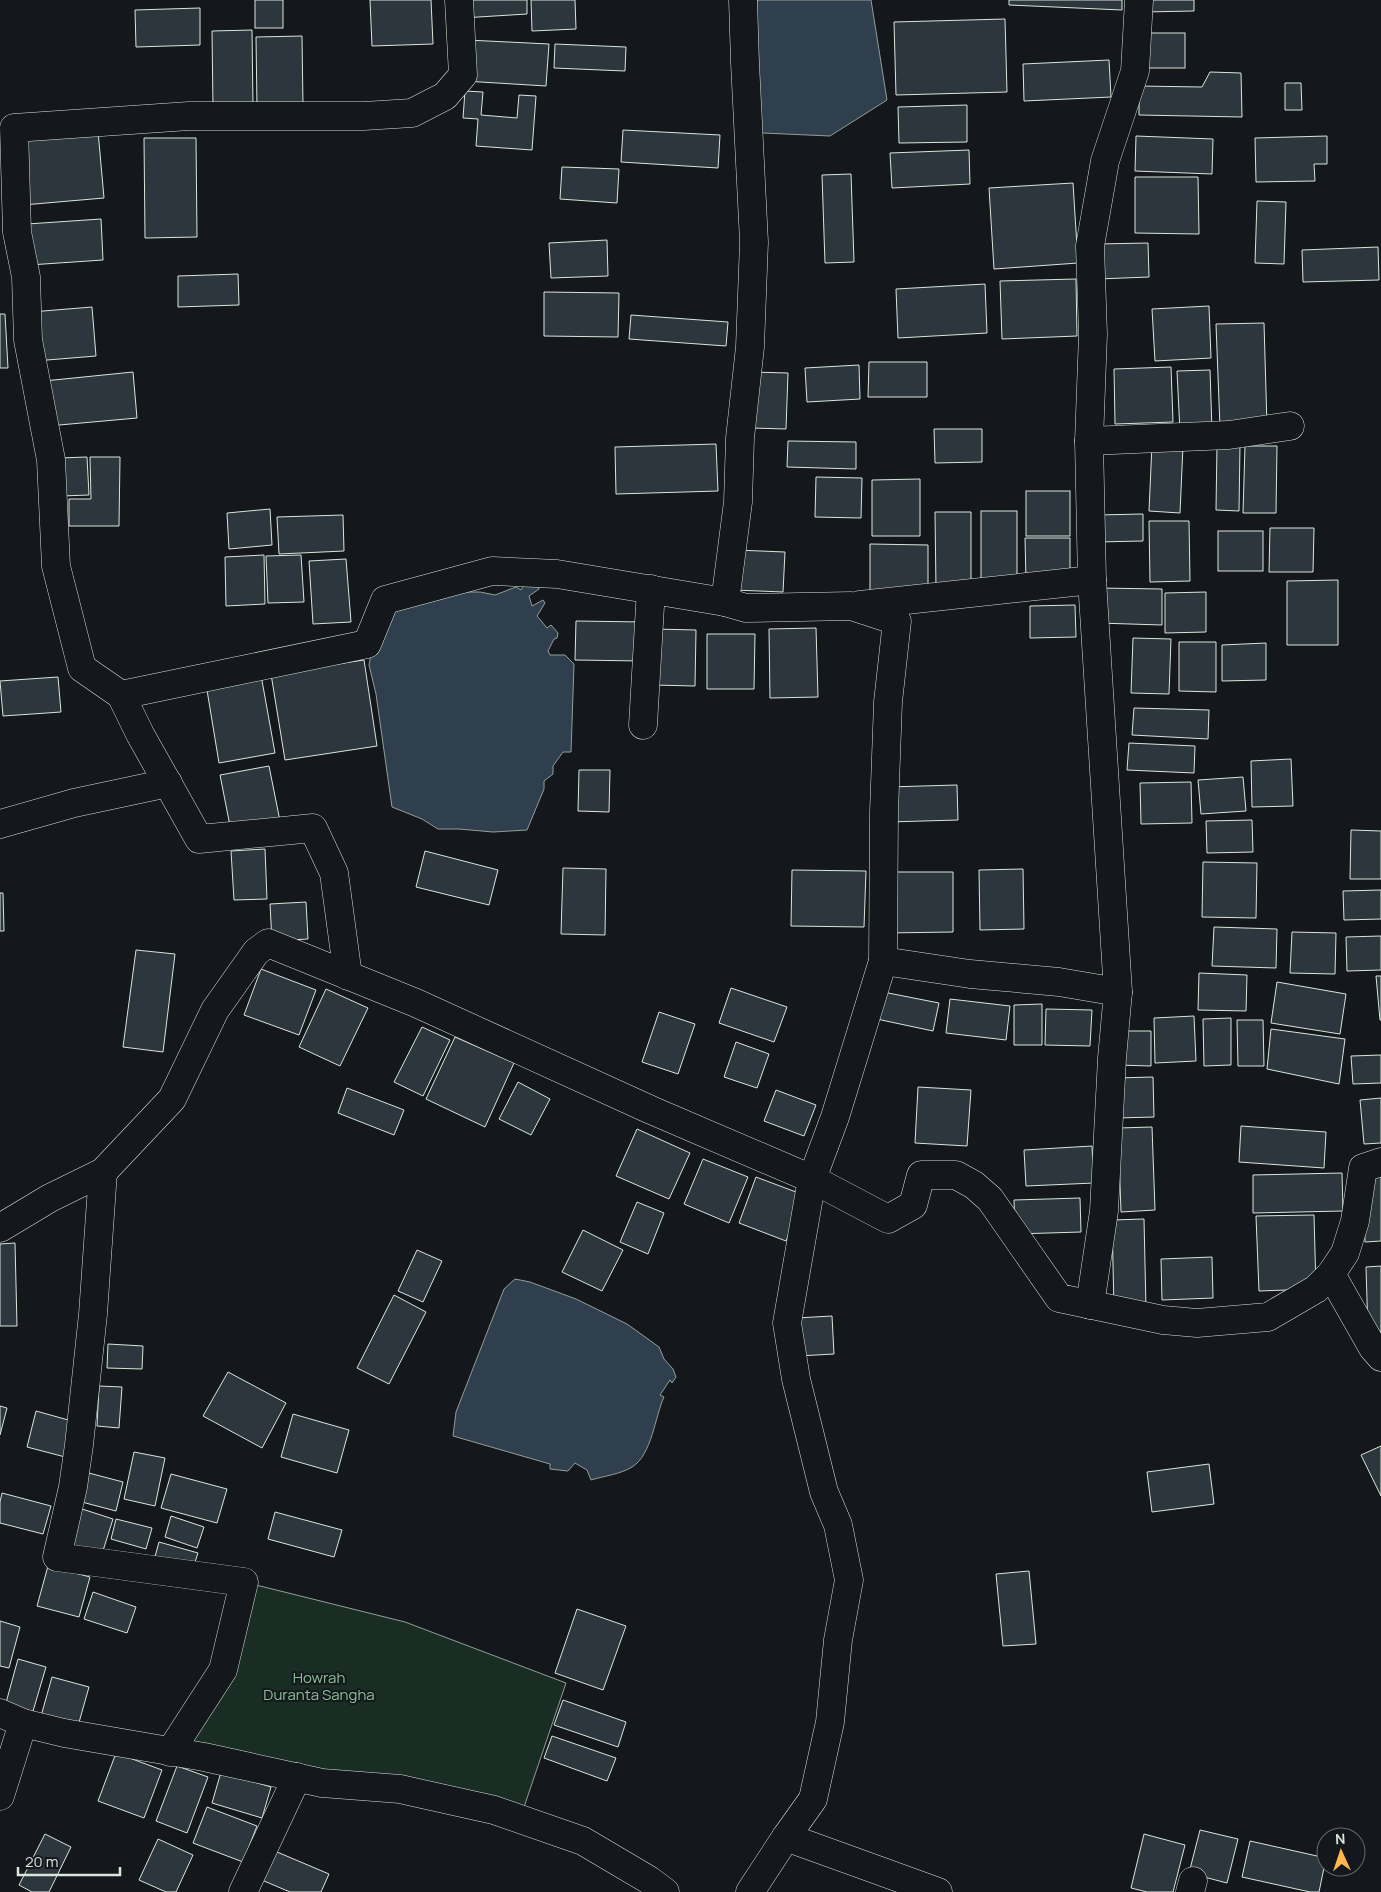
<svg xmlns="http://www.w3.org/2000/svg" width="1381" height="1892" font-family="Manrope,sans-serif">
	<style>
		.green { fill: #1a2d24; stroke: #939e99 }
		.water { fill: #2f3f4d; stroke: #939e99 }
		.building { fill: #2c363c; stroke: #d8e6dc }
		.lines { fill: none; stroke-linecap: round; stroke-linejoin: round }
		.minor-casing { stroke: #d8e6dc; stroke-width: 29 }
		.minor { stroke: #14181c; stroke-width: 28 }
		.labels { text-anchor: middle; stroke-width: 4; stroke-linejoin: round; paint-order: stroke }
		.park-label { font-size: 15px; fill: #8ac095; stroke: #14181c }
	</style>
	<rect width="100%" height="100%" fill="#14181c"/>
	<path class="green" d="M252,1584l153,38 161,61 -44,130 -312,-64 -18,-9z"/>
	<g class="water">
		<path d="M758,0h113l16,100 -57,36 -67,-3 -21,-26 5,-89z"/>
		<path d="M526,582h11l2,7 -10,7 3,10 11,-6 2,3 -8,13 10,12 4,-3 7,8 -1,5 -3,1 -6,12 2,4h15l9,9 -3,88h-8l-10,14v8l-9,7v8l-17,41 -34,2 -34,-3h-21l-16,-10 -30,-12 -16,-113 -7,-29 3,-17 22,-36 16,-7 54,-13h16l15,3 21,-8 5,3z"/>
		<path d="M515,1279l15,3 46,17 51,25 32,23 5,12 9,10 3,8 -4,6 -2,-3 -10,15 4,2c-9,19 -12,58 -32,70 -11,7 -28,9 -41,13l-4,-10 -12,-7 -7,8 -18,-2v-5l-97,-28 3,-24 48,-123z"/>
	</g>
	<g class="building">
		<rect x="255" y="0" width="28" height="28"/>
		<path d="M370,0h61l2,44 -61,2z"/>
		<path d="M461,0h66v14l-65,4z"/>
		<path d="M531,0h44l1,29 -44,2z"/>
		<path d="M1009,0h113v10l-113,-5z"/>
		<path d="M1143,0h51v11l-51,1z"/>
		<path d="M200,8v37l-64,2 -1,-37z"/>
		<path d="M1005,19l2,73 -111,3 -2,-73z"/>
		<path d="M252,30l1,77 -40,1 -1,-77z"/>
		<rect x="1141" y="33" width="44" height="35"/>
		<path d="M302,36l1,71 -46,1 -1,-71z"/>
		<path d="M467,40l82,4 -3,42 -82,-5z"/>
		<path d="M555,44l71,3 -1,24 -71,-3z"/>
		<path d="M1109,60l2,37 -87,4 -1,-37z"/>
		<path d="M1210,72l31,1 1,44 -103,-2v-29l63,1z"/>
		<path d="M1285,83h16l1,27h-17z"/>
		<path d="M465,91l18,1 -2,23 36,3 2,-23 17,1 -4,54 -56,-4 2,-27 -15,-1z"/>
		<path d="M967,105v37l-68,1 -1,-36z"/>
		<path d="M623,130l97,5 -2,33 -97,-6z"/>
		<path d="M98,131l6,67 -81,7 -6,-67z"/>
		<path d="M1136,136l77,3 -1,35 -77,-3z"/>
		<path d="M1327,136v28h-13l1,17 -59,1 -1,-44z"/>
		<path d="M144,138h52l1,99 -52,1z"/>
		<path d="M969,150l1,34 -78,4 -2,-35z"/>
		<path d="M562,167l57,2 -2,34 -57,-4z"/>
		<path d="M851,174l3,88 -29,1 -3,-88z"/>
		<path d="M1135,177h63l1,57 -64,-1z"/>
		<path d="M1073,183l5,80 -84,6 -5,-81z"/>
		<path d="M1257,201l29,1 -2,62 -29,-1z"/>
		<path d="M101,219l2,41 -74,5 -2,-41z"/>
		<path d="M607,240l1,36 -57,2 -2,-35z"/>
		<path d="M1148,243l1,34 -51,2 -1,-35z"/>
		<path d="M1378,247l1,33 -76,2 -1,-32z"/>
		<path d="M238,274l1,31 -61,2v-31z"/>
		<path d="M1076,279l1,57 -75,3 -2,-58z"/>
		<path d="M985,284l2,49 -89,5 -2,-49z"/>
		<path d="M544,292l75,1 -1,44 -74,-1z"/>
		<path d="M1209,306l2,52 -56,3 -3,-52z"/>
		<path d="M92,307l4,49 -61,5 -4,-49z"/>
		<path d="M0,314h5l3,54h-8z"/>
		<path d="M631,315l97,7 -2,24 -97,-7z"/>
		<path d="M1264,323l3,103 -47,2 -4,-104z"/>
		<path d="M869,362h58v35h-59z"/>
		<path d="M859,365l1,34 -53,3 -2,-34z"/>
		<path d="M1171,367l2,55 -58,2 -1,-55z"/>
		<path d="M1210,370l2,61 -32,1 -3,-61z"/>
		<path d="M133,372l4,46 -89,8 -4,-45z"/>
		<path d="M752,372l36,1 -2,56 -35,-1z"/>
		<path d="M934,429h48v33l-47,1z"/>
		<path d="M788,441l68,1v27l-69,-2z"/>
		<path d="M716,444l2,47 -102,3 -1,-47z"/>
		<path d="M1152,444l31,2 -3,67 -31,-2z"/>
		<path d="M1217,444h23l-1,67 -23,-1z"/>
		<path d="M1245,446h32l-1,67h-33z"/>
		<path d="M87,457l2,38 -28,1 -2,-38z"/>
		<path d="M90,457h30l-1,69h-50v-27h22z"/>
		<path d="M816,477l46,1 -1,40 -46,-1z"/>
		<path d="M920,479v57h-48v-56z"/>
		<rect x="1026" y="491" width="44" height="45"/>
		<path d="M270,509l2,36 -43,4 -2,-36z"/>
		<rect x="981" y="511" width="36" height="76"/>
		<path d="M935,512h36v78h-35z"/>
		<path d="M1143,514v27l-46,1 -1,-27z"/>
		<path d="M343,515l1,36 -65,3 -2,-37z"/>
		<path d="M1149,521h40l1,60 -40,1z"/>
		<path d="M1270,528h44l-1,44h-44z"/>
		<rect x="1218" y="531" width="45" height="40"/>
		<path d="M1025,538h45v43h-44z"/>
		<path d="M870,544l58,1v50l-58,1z"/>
		<path d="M736,550l49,2 -2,40 -49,-2z"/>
		<path d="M264,555l1,49 -39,2 -1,-49z"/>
		<path d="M301,555l3,47 -36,1 -2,-47z"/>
		<path d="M346,559l5,63 -38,2 -4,-63z"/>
		<path d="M1338,580v65h-51v-64z"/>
		<path d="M1099,588l63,1v36l-64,-2z"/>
		<path d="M1206,592v40l-41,1v-40z"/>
		<path d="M1075,605l1,32 -46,1v-32z"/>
		<path d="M576,621l67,1 -1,39 -67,-1z"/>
		<path d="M816,628l2,69 -48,1 -1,-69z"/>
		<path d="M654,629l42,1 -1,56 -42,-1z"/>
		<path d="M707,634h48l-1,55h-47z"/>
		<path d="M1133,638l38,1 -2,55 -38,-1z"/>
		<path d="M1179,642h37v50l-37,-1z"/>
		<path d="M1266,643v37l-44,1v-36z"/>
		<path d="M364,660l13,86 -92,14 -14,-86z"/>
		<path d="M261,675l14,78 -56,10 -13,-79z"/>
		<path d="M58,677l3,35 -58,4 -3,-35z"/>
		<path d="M1134,708l75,2 -1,29 -76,-4z"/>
		<path d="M1129,743l66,3 -1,27 -67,-3z"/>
		<path d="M1291,759l2,47 -41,1 -1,-46z"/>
		<path d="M269,766l11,55 -49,10 -11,-56z"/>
		<path d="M579,770h31l-1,42 -31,-1z"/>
		<path d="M1243,777l3,34 -45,3 -3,-34z"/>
		<path d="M1191,782l1,41 -51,1 -1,-41z"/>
		<path d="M957,785l1,35 -70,2 -1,-35z"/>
		<path d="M1252,820l1,32 -46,1 -1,-32z"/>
		<path d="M1351,830l30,1v48h-31z"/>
		<path d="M265,849l2,50 -33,1 -3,-49z"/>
		<path d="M425,851l73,19 -9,35 -73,-18z"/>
		<path d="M1203,862l54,1 -1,55 -54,-1z"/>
		<path d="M563,868l43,1 -1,66 -44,-1z"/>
		<path d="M1023,869l1,60 -44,1 -1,-60z"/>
		<path d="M792,870l74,1 -2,56 -73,-1z"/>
		<path d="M885,872h68v60l-68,1z"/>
		<path d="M1381,890v29l-37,1 -1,-29z"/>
		<path d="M0,893h3l1,38h-4z"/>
		<path d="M306,902l2,37 -36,2 -2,-37z"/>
		<path d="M1214,927l63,2 -1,39 -64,-2z"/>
		<path d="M1292,932l44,1 -1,41 -45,-1z"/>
		<path d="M1381,936v34l-34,1 -1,-34z"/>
		<path d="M136,950l39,4 -12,98 -40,-5z"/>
		<path d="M261,969l55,21 -17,45 -55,-20z"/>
		<path d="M1199,973l48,2 -1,36 -48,-1z"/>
		<path d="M1376,976h5v44h-1z"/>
		<path d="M1277,982l69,12 -6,40 -69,-11z"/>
		<path d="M731,988l56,19 -13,35 -55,-19z"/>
		<path d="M326,989l42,19 -28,58 -41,-19z"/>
		<path d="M878,991l61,12 -6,28 -61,-13z"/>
		<path d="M950,999l60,7 -4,34 -60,-7z"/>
		<path d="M1042,1004v41h-28v-40z"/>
		<path d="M1046,1009l46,1 -2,36 -45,-1z"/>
		<path d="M659,1012l36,12 -17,50 -36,-12z"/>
		<path d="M1194,1016l2,45 -41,2 -1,-45z"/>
		<path d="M1231,1018v47l-27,1 -1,-47z"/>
		<path d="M1237,1020h26l1,46h-26z"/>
		<path d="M422,1027l28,13 -27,56 -29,-14z"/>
		<path d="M1271,1029l74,10 -6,45 -72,-15z"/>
		<path d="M1118,1031h33v35l-34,-1z"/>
		<path d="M455,1037l59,26 -29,64 -59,-28z"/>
		<path d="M736,1042l33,12 -12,34 -33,-11z"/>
		<path d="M1381,1055v28l-28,1 -2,-28z"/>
		<path d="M1153,1077l1,40 -37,1 -1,-40z"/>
		<path d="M518,1082l32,17 -19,36 -32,-16z"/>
		<path d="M918,1087l53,3 -4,56 -52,-3z"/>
		<path d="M347,1088l57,22 -10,25 -56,-22z"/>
		<path d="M776,1090l40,15 -12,31 -40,-15z"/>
		<path d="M1381,1098v45l-17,1 -4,-44z"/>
		<path d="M1241,1126l85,6 -2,36 -85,-6z"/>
		<path d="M1152,1127l3,83 -34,2 -3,-84z"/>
		<path d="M637,1129l53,24 -21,46 -53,-23z"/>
		<path d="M1092,1146l2,37 -68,3 -2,-36z"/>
		<path d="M703,1159l45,18 -19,46 -45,-19z"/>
		<path d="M1381,1167v74l-16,1 -2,-74z"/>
		<path d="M1342,1173l1,38 -90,2v-38z"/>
		<path d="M756,1177l48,18 -18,46 -47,-18z"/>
		<path d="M1080,1198l1,34 -66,2 -1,-34z"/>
		<path d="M637,1202l27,11 -16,41 -28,-12z"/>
		<path d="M1314,1215l2,74 -57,2 -3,-75z"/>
		<path d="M1144,1219l2,90h-32l-2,-89z"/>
		<path d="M583,1230l40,20 -21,41 -40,-19z"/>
		<path d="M15,1243l2,83h-17v-82z"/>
		<path d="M417,1250l25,11 -19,41 -25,-11z"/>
		<path d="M1212,1257l1,41 -51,2 -1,-41z"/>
		<path d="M1381,1266v66h-13l-2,-65z"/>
		<path d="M394,1295l32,17 -37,72 -32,-16z"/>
		<path d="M832,1316l2,38 -36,2 -2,-38z"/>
		<path d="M108,1344l35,2 -1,23 -35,-1z"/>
		<path d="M228,1372l58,31 -24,45 -59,-32z"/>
		<path d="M99,1386l23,1 -3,41 -22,-2z"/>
		<path d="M0,1406l7,2 -7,27z"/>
		<path d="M36,1411l43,12 -10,35 -42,-11z"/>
		<path d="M293,1414l56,16 -12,43 -56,-16z"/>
		<path d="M1381,1446v50l-20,-41z"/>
		<path d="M134,1452l31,6 -10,48 -31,-7z"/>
		<path d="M1209,1464l5,40 -62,8 -5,-40z"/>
		<path d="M85,1472l38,10 -7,29 -38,-10z"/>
		<path d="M171,1474l56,15 -10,34 -56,-15z"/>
		<path d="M2,1493l49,13 -8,28 -43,-11v-21z"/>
		<path d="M79,1508l34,11 -12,38 -34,-11z"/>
		<path d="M275,1512l67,18 -8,27 -66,-18z"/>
		<path d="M171,1516l33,11 -7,21 -32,-11z"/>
		<path d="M116,1519l36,9 -6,21 -35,-10z"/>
		<path d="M159,1542l39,11 -7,21 -38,-10z"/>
		<path d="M48,1566l42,11 -11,40 -42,-11z"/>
		<path d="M1029,1571l7,73 -33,2 -7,-72z"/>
		<path d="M93,1592l43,15 -9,26 -43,-14z"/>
		<path d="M577,1609l49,17 -23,64 -48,-17z"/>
		<path d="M0,1621l20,6 -11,41 -9,-2z"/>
		<path d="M18,1659l28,8 -15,51 -27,-8z"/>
		<path d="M52,1677l37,10 -11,39 -37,-10z"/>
		<path d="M563,1700l63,22 -8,25 -64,-22z"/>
		<path d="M552,1736l64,22 -9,23 -63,-23z"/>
		<path d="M116,1753l46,17 -18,48 -46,-17z"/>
		<path d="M177,1766l31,11 -21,56 -31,-12z"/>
		<path d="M221,1772l50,15 -9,31 -50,-15z"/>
		<path d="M207,1807l50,19 -14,36 -50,-19z"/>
		<path d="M1200,1830l38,9 -11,44 -38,-10z"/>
		<path d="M45,1834l26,13 -22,45h-17l-13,-7z"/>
		<path d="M1144,1834l41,11 -12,47h-26l-16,-4z"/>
		<path d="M158,1839l35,16 -17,37h-10l-27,-12z"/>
		<path d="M1250,1841l76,17 -7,34h-9l-68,-15z"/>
		<path d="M270,1849l59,25 -8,18h-31l-33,-14z"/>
	</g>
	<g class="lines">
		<defs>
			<g id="minor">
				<path d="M1089,441l140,-6 61,-9"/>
				<path d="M725,602l13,-100 2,-64 10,-91 4,-105 -9,-179 -2,-63"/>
				<path d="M860,605l232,-25"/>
				<path d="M121,695l246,-51 18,-44 107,-29 65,3 168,28 21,6 105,-2 46,15 -9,81 -4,110 -1,149 -48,156 -23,62 -25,144 9,56 28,113 14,33 11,55 -11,60 -8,82 -17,77 -27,38 -36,55"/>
				<path d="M643,725l8,-136"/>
				<path d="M0,824l74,-21 94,-20"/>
				<path d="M883,961l87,13 89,8 59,10 -6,66 -8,153 -14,94"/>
				<path d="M348,976l-14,-103 -21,-45 -114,11 -59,-105 -19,-39 -39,-27 -26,-102 -5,-106 -23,-120 -2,-63 -9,-45 -3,-104 175,-12h175l48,-3 33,-17 18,-21 -4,-75"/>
				<path d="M1118,992l-26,-412 -3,-139 4,-107 -3,-88 15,-85 30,-90 4,-71"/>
				<path d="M103,1172l-10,142 -14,131 -6,42 -16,70 187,25 -21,88 -53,82"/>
				<path d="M0,1228l50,-30 53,-26 69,-73 43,-89 41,-58 12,-9 148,60 235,107 161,69 76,40 25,-14 8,-30h35l18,10 16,14 69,99 104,22 34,3 71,-6 48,-28 15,-15 14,-21 10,-32 8,-53 18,-6"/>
				<path d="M1331,1274l42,74 8,9"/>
				<path d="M0,1713l23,10 41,10 140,24 118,26 78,6 94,21 89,31 66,39 16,12"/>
				<path d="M0,1796l23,-73"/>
				<path d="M786,1837l152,55"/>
				<path d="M243,1892l54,-115"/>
				<path d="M1190,1892l3,-11"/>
			</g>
		</defs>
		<use href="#minor" class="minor-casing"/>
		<use href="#minor" class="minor"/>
	</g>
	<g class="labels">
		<g class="park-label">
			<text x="319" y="1683">Howrah<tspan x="319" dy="17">Duranta Sangha</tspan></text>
		</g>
	</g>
	<g transform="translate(1341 1852) rotate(357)"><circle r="24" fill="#14181c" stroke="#626a69"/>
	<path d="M0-4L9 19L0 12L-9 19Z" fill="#ffb74d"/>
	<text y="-8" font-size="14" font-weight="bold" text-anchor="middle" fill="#d8e6dc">N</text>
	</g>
	<path d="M18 1867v8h102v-8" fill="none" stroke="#d8e6dc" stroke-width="2.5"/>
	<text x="25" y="1867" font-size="15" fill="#d8e6dc" stroke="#14181c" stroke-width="4" paint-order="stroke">20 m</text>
</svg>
